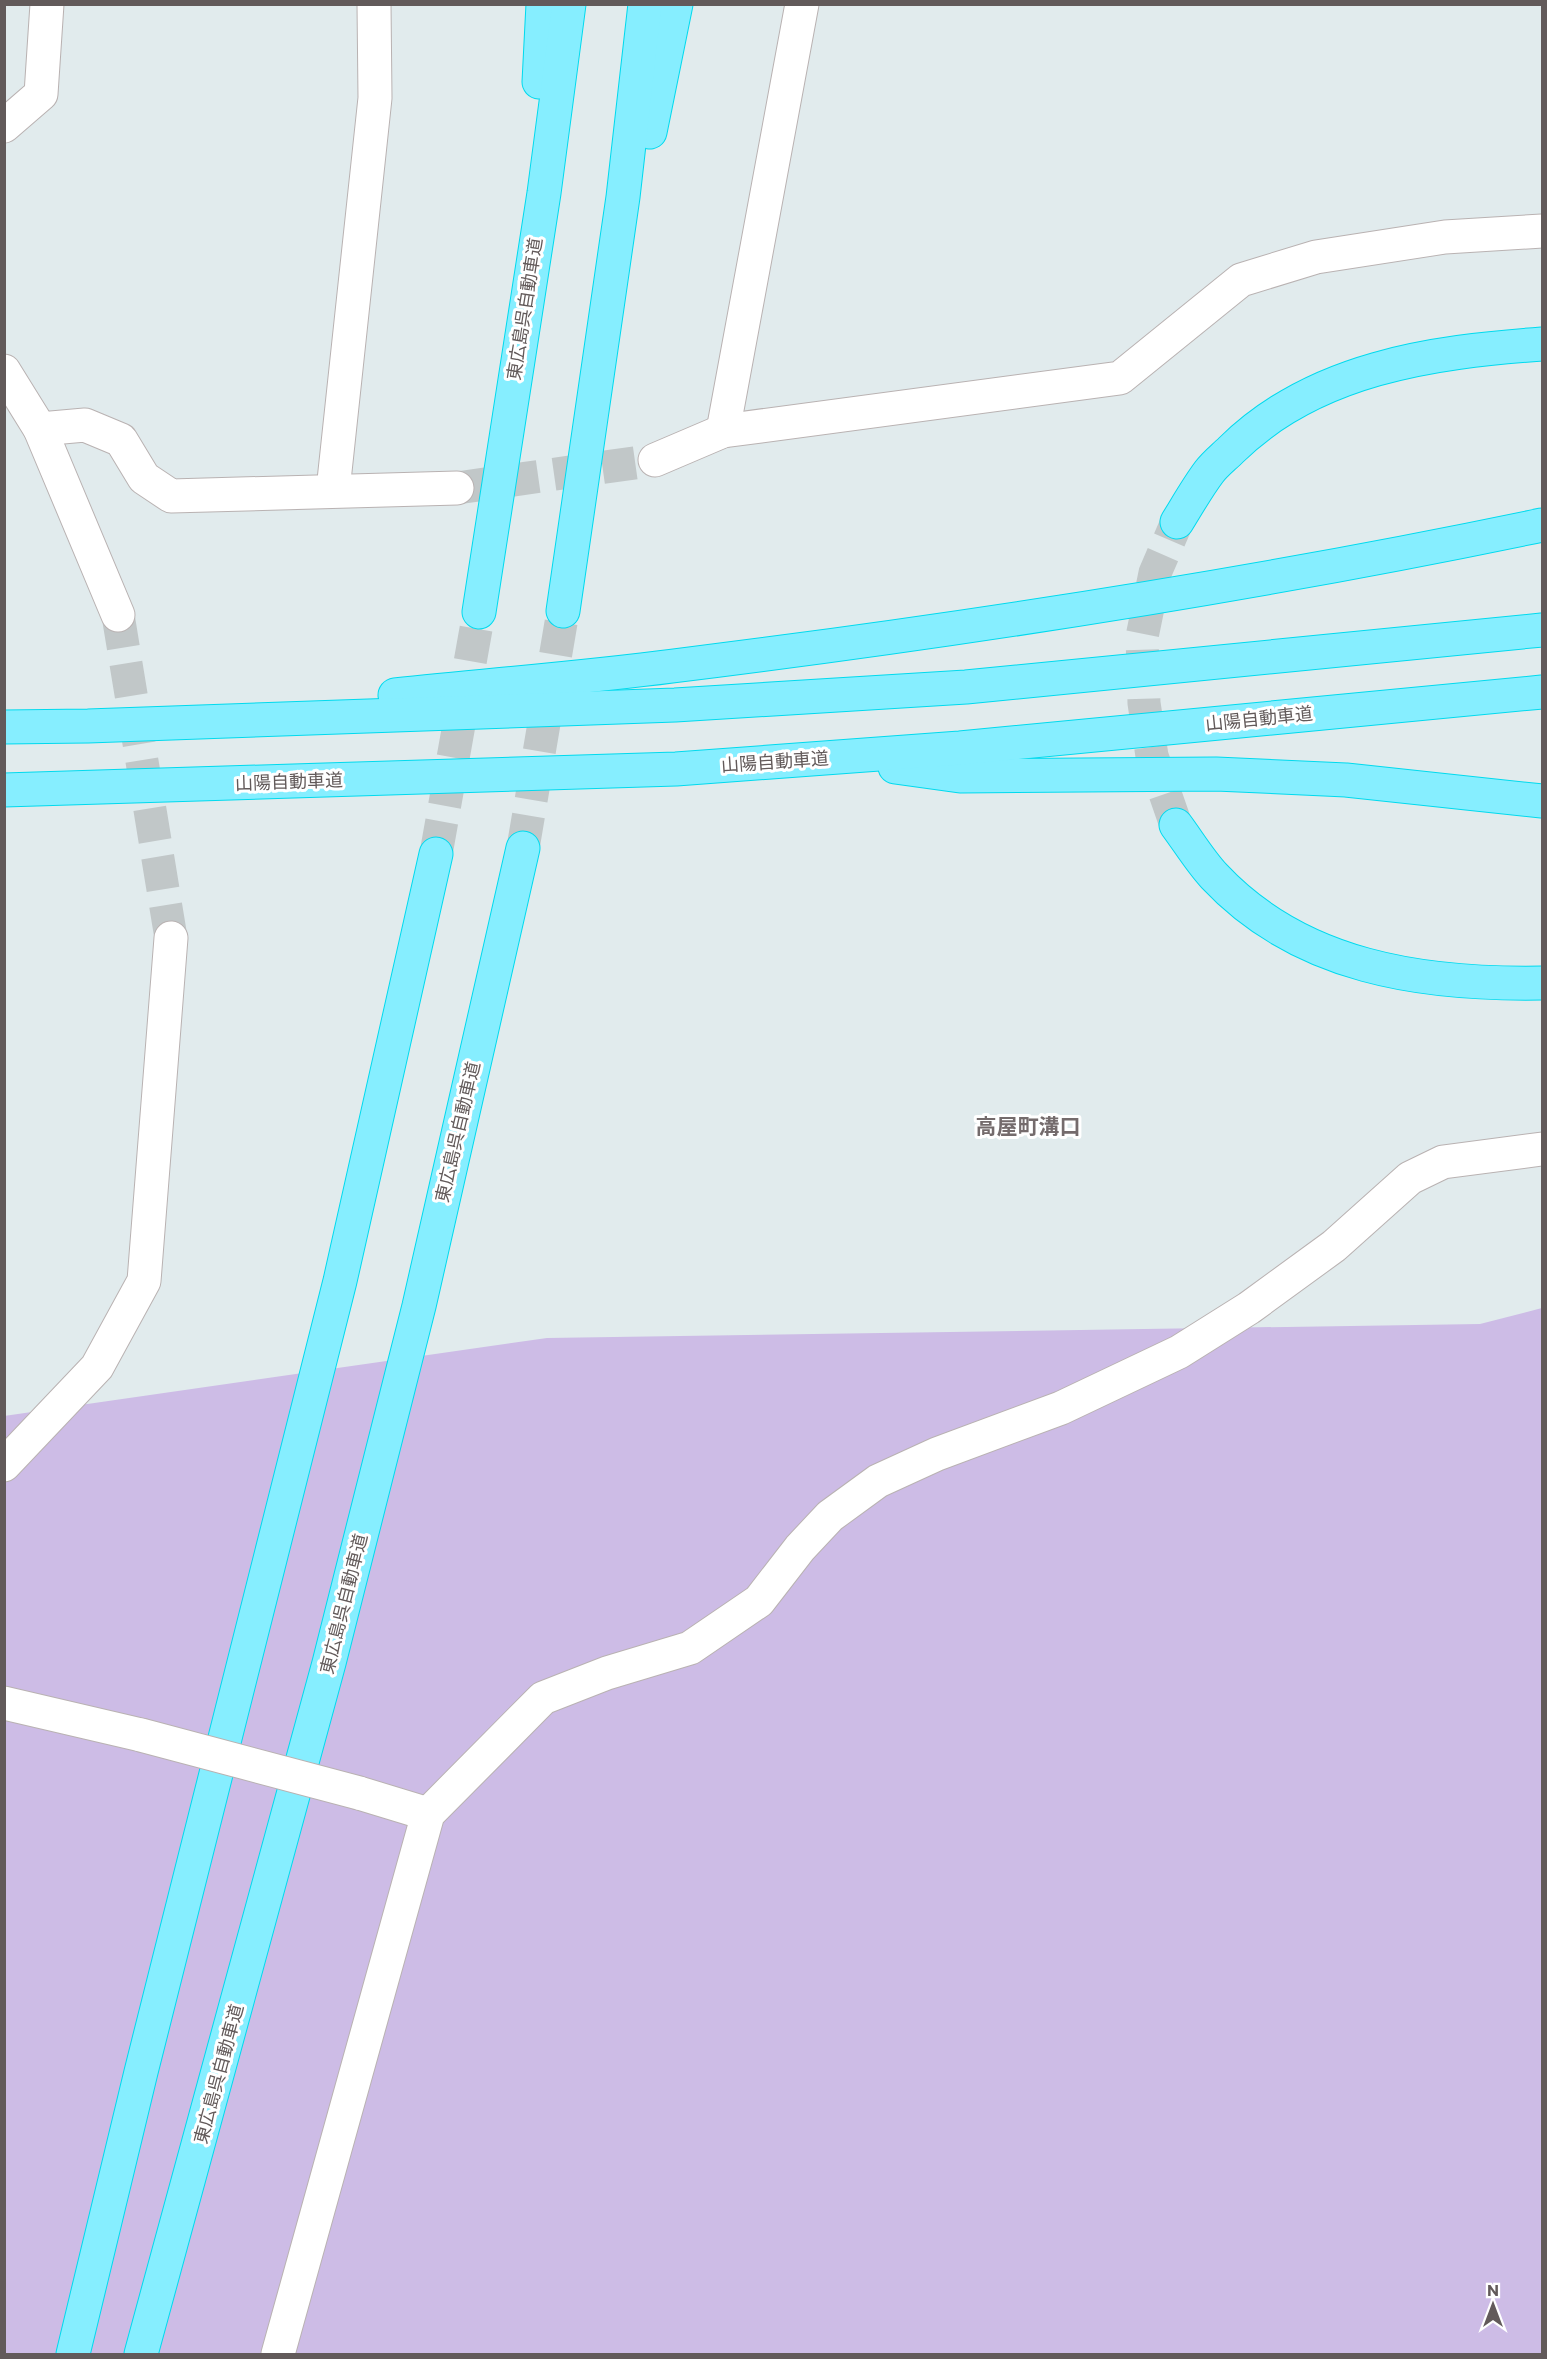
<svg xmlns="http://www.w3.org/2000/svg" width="1547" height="2359" font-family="Commissioner,'Noto Sans JP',sans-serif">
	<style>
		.green { fill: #cdbce6 }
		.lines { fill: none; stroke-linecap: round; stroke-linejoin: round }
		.street-tunnel { stroke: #c1c7c8; stroke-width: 33; stroke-dasharray: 33 16; stroke-linecap: butt }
		.highway-tunnel { stroke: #c1c7c8; stroke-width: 33; stroke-dasharray: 33 16; stroke-linecap: butt }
		.street-casing { stroke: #b9b2b2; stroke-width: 35 }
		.highway-casing { stroke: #00daee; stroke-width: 35 }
		.street { stroke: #fff; stroke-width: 33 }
		.highway { stroke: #86eeff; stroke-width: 33 }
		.street-bridge-casing { stroke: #b9b2b2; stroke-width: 35; stroke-linecap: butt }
		.street-bridge { stroke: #fff; stroke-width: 33 }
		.labels { text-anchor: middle; stroke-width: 6; stroke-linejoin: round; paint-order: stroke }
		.street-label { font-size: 18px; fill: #625a5a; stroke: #fff }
		.quarter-label { font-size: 21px; font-weight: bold; fill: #746b6c; stroke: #fff }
	</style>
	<rect width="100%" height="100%" fill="#e1ebed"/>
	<path class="green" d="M1542,1308v1046h-1537l-1,-938 543,-78 933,-14z"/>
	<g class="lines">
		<g class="street-tunnel">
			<path d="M457,488l198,-28"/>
			<path d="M118,615l53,323"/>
		</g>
		<g class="highway-tunnel">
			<path d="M1176,825l-24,-69 -8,-53 -2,-66 13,-64 22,-51"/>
			<path d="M523,848l40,-237"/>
			<path d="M436,854l43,-242"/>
		</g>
		<defs>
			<g id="street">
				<path d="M4,126l37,-32 6,-90"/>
				<path d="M4,371l36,58 78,186"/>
				<path d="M40,429l45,-4 36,15 23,38 27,18 286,-8"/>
				<path d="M723,431l79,-427"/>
				<path d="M655,460l68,-29 397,-53 121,-98 75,-23 129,-20 97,-6"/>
				<path d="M333,490l42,-392 -1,-94"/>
				<path d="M4,1465l93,-98 47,-86 27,-343"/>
				<path d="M4,1703l137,32"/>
				<path d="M359,1793l69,21"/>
				<path d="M278,2354l150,-540 115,-116 64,-25 83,-25 69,-47 41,-53 30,-32 48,-35 59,-27 124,-46 118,-56 70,-44 85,-62 76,-68 33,-16 99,-13"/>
			</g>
			<g id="highway">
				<path d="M539,82l4,-78"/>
				<path d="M650,132l26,-128"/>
				<path d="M1177,522c10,-16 20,-34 32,-50 6,-8 15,-15 22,-22 83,-82 201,-98 311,-106"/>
				<path d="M563,611l60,-414 22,-193"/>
				<path d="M479,612l65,-419 25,-189"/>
				<path d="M395,695c92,-10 186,-17 278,-29 291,-36 582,-81 869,-141"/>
				<path d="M4,727l84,-1 587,-21 291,-18 576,-57"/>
				<path d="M895,767l65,9 256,-2 130,6 196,21"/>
				<path d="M4,790l672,-21 284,-21 582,-56"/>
				<path d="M1176,825c12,16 24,36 38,51 86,92 209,109 328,107"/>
				<path d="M73,2354l68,-282 199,-791 96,-427"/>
				<path d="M141,2354l188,-691 90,-357 104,-458"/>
			</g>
		</defs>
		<use href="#street" class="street-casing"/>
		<use href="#highway" class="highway-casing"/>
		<use href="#street" class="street"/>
		<use href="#highway" class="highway"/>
		<defs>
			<path id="street-bridge" d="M141,1735l218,58"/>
		</defs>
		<use href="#street-bridge" class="street-bridge-casing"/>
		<use href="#street-bridge" class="street-bridge"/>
	</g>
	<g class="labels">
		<g class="street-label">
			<text transform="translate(525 309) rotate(-81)" y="6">東広島呉自動車道</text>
			<text transform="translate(1259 719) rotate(-6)" y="6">山陽自動車道</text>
			<text transform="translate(775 762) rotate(-4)" y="6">山陽自動車道</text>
			<text transform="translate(289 782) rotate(-2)" y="6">山陽自動車道</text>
			<text transform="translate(458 1132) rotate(-77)" y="6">東広島呉自動車道</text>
			<text transform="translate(344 1604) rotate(-76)" y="6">東広島呉自動車道</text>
			<text transform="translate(219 2074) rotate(-75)" y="6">東広島呉自動車道</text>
		</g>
		<g class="quarter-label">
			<text x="1028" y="1134">高屋町溝口</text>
		</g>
	</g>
	<rect width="1547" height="2359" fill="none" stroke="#625a5a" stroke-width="12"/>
	<g transform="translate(1493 2305)" stroke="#ffffff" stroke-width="4.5" paint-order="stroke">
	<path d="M0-4.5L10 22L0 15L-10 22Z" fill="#625a5a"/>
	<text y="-9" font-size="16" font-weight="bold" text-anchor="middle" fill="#625a5a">N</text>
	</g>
</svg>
